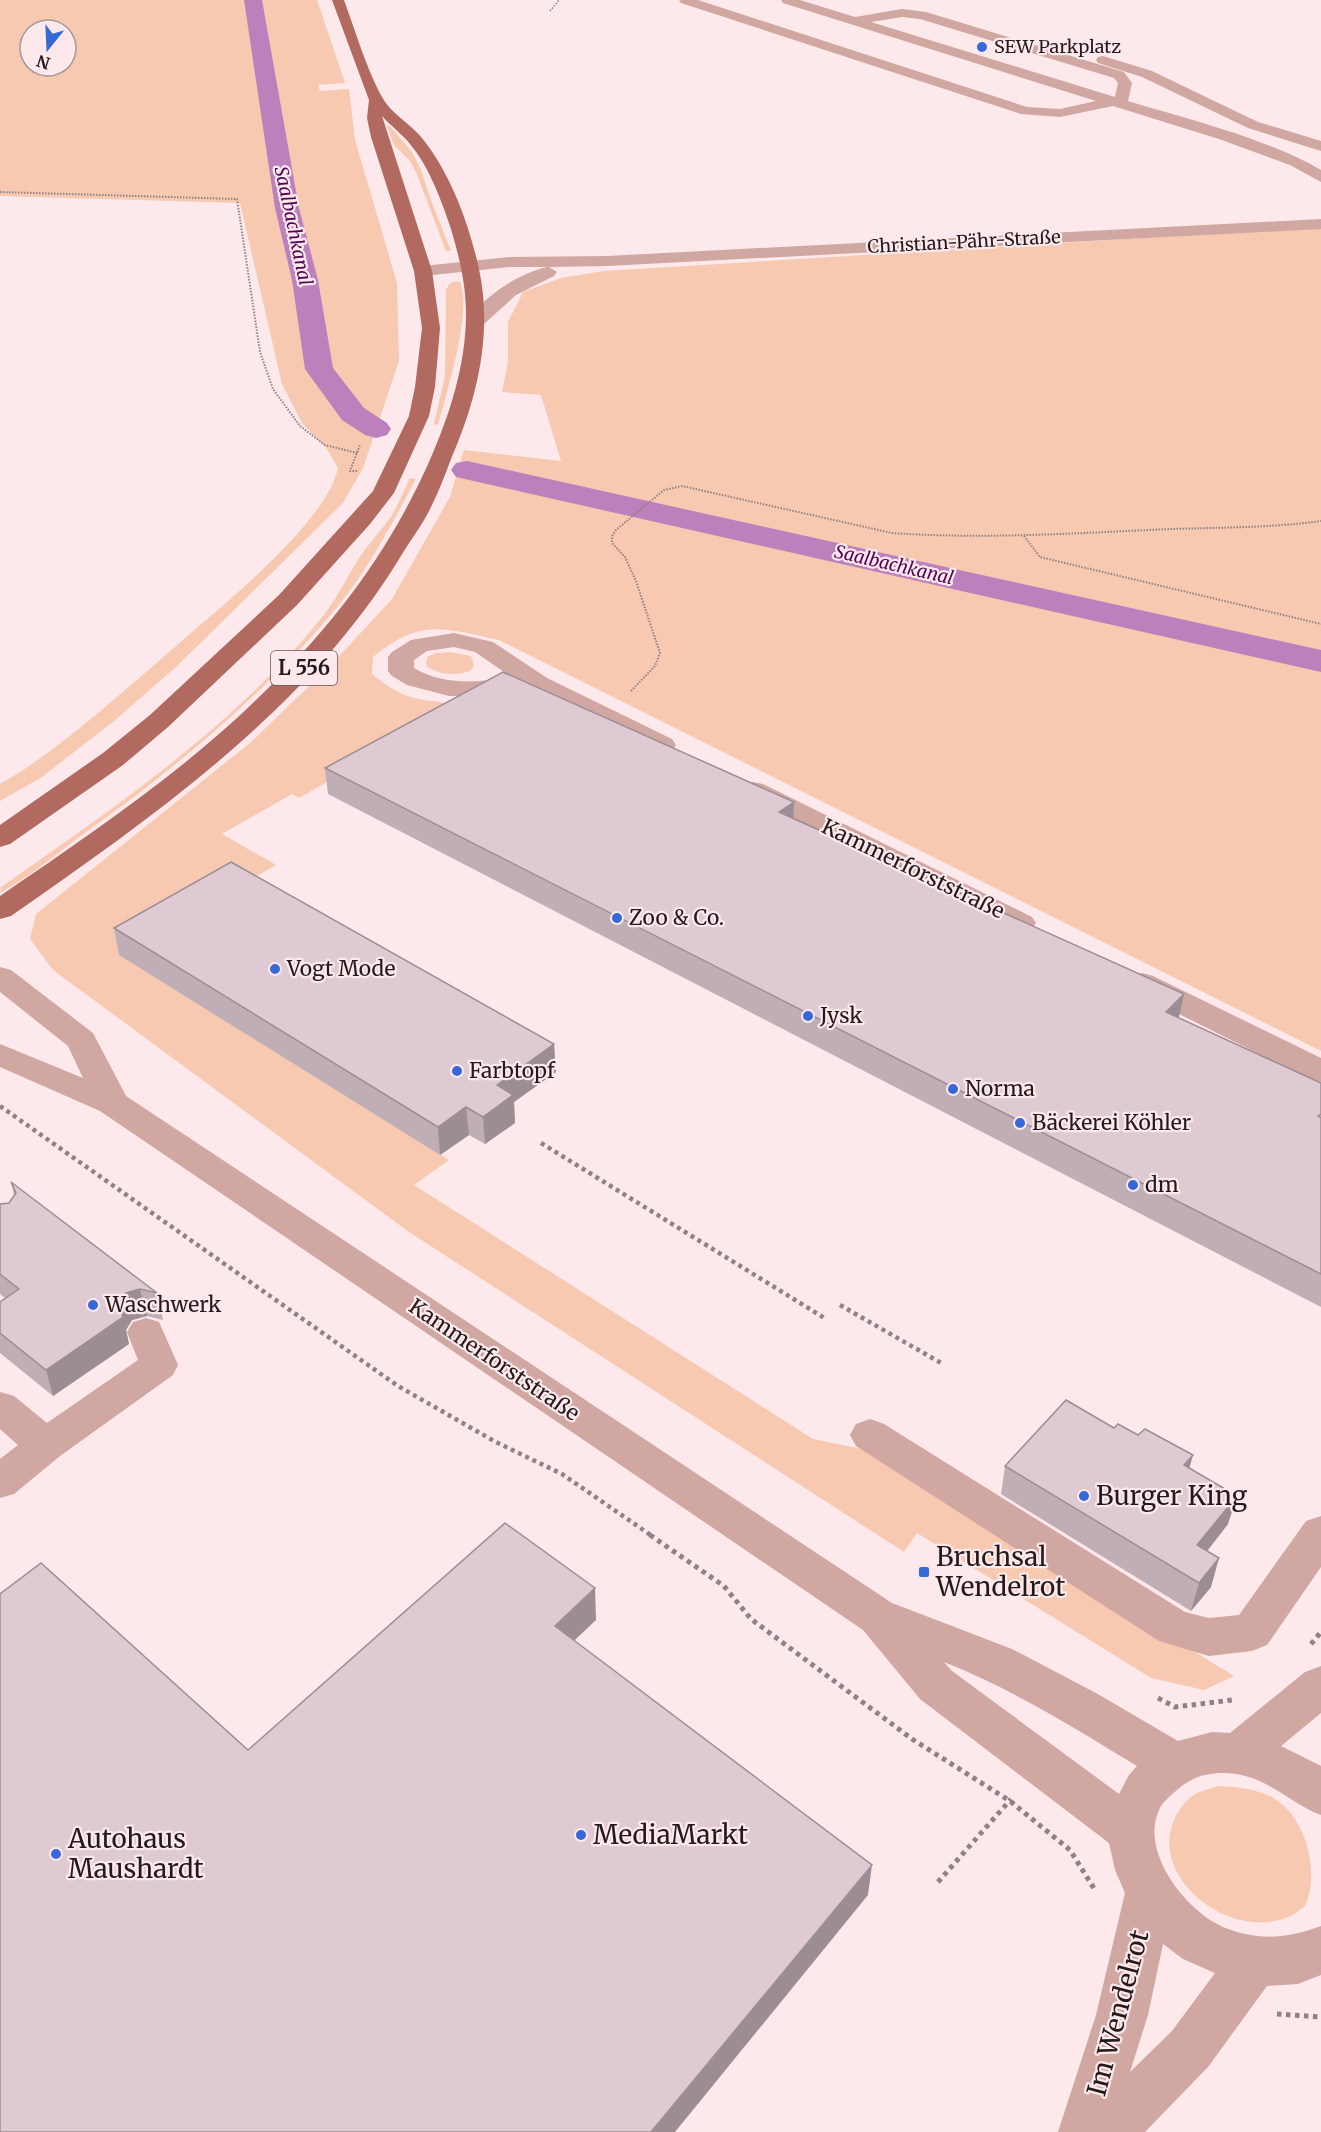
<svg xmlns="http://www.w3.org/2000/svg" width="1321" height="2132" font-family="Merriweather,serif">
	<style>
		.green { fill: #f7c9b1; fill-rule: evenodd }
		.lines { fill: none; stroke-linecap: round; stroke-linejoin: round }
		.canal { fill: #bc80bd; fill-rule: evenodd }
		.path-far3 { stroke: #908284; stroke-width: 1.5; stroke-dasharray: 1.5 1.5; stroke-linecap: butt }
		.path-far2 { stroke: #908284; stroke-width: 2; stroke-dasharray: 1.5 1.5; stroke-linecap: butt }
		.path-far1 { stroke: #908284; stroke-width: 4.5; stroke-dasharray: 4 4; stroke-linecap: butt }
		.path { stroke: #908284; stroke-width: 5; stroke-dasharray: 4.5 4.5; stroke-linecap: butt }
		.minor { fill: #d0a7a1; fill-rule: evenodd }
		.major { fill: #b16960; fill-rule: evenodd }
		.wall { fill: #c0aeb6 }
		.shaded-wall { fill: #9c8d94 }
		.building { fill: #dfcad4; stroke: #9c8d94; stroke-width: 1.5 }
		.poi-dot { fill: #3768d8; stroke: #fde9ec; stroke-width: 2 }
		.labels { text-anchor: middle; stroke-width: 4.5; stroke-linejoin: round; paint-order: stroke }
		.far-poi-label { font-size: 18px; fill: #221a1b; stroke: #fde9ec; text-anchor: start }
		.far-water-label { font-size: 18px; font-style: italic; fill: #520455; stroke: #fde9ec }
		.far-street-label { font-size: 18px; fill: #221a1b; stroke: #fde9ec }
		.shield { fill: #fde9ec; stroke: #64585a; stroke-width: 1.5 }
		.shield-label { font-size: 20px; font-weight: bold; fill: #221a1b }
		.street-label { font-size: 21px; fill: #221a1b; stroke: #fde9ec }
		.poi-label { font-size: 21px; fill: #221a1b; stroke: #fde9ec; text-anchor: start }
		.near-poi-label { font-size: 26px; fill: #221a1b; stroke: #fde9ec; text-anchor: start }
		.near-street-label { font-size: 26px; fill: #221a1b; stroke: #fde9ec }
	</style>
	<rect width="100%" height="100%" fill="#fde9ec"/>
	<g class="green">
		<path d="M0,0h317l28,83 -27,2 2,6 29,-2 6,51 42,143 2,78 -36,107 -20,35 -167,164 -62,54 -72,56 -42,24v-17c60,-34 122,-92 175,-137 43,-38 152,-124 163,-179l-11,-19 -25,-26 -20,-39 -42,-181 -240,-7zM30,30h36v36h-36z"/>
		<path d="M387,126h3l22,26 9,18 10,30 20,51h-5l-30,-79 -6,-11 -16,-16z"/>
		<path d="M1321,227v824l-822,-411c-56,-12 -78,-22 -126,17l-1,17c16,13 31,23 52,26 12,2 22,1 33,8l-158,90 -7,-4 -70,40 54,31 -156,90 329,205 -35,25 399,254 54,11 367,226 -30,14 -53,-12 -234,-145 -13,19 -495,-320 -356,-262 -23,-31 6,-25 214,-171 81,-78 61,-66 58,-102 14,-47 97,11 -20,-66 -39,-3 6,-30v-40l15,-30 38,-14 43,-7z"/>
		<path d="M459,281c15,23 -13,116 -21,144l-4,-1 11,-48 1,-86 4,-7z"/>
		<path d="M410,478l6,1c-23,43 -47,89 -78,127 -67,82 -163,163 -249,224 -29,21 -58,46 -89,63l1,-6c114,-80 234,-161 322,-271 16,-20 26,-44 41,-65 9,-12 19,-23 28,-36 7,-11 12,-25 18,-37z"/>
		<path d="M450,652l21,4 3,10 -4,5c-16,5 -30,4 -44,-5l1,-9 9,-4z"/>
		<path d="M1218,1786c18,1 33,2 49,9 38,15 54,77 38,111 -55,49 -159,-21 -131,-86 5,-11 12,-21 23,-27 6,-3 15,-5 21,-7z"/>
	</g>
	<g class="lines">
		<g class="canal">
			<path d="M244,0h18l37,208 19,72 15,88 31,40 23,15 4,6 -4,6 -11,3 -11,-3 -23,-15 -37,-51 -13,-89 -17,-72z"/>
			<path d="M467,461l854,189v22l-865,-195 -5,-7 5,-7z"/>
		</g>
		<path class="path-far3" d="M550,11l9,-11"/>
		<g class="path-far2">
			<path d="M0,192l237,7 23,153 13,37 27,37 25,19 32,8"/>
			<path d="M357,471h-7l10,-26"/>
			<path d="M1024,536l16,21 281,67"/>
			<path d="M631,691l24,-25 5,-13 -24,-72 -11,-24 -13,-14v-7l4,-6 48,-40 18,-4 210,47c85,6 170,1 256,-3 58,-3 115,-1 173,-9"/>
		</g>
		<g class="path-far1">
			<path d="M0,1106l398,280 96,55 68,33 90,62"/>
			<path d="M541,1143l285,176"/>
			<path d="M840,1305l101,58"/>
		</g>
		<g class="path">
			<path d="M650,1535l74,51 27,33 161,120 98,62 60,49 25,40"/>
			<path d="M1311,1644l10,-12"/>
			<path d="M1158,1698l17,9 57,-7"/>
			<path d="M938,1882l73,-83"/>
			<path d="M1277,2014l44,3"/>
		</g>
		<g class="minor">
			<path d="M679,0h19l329,107 33,2 36,-8 -313,-98 -2,-3h19l55,17 47,-8 24,3 198,60 8,11 -4,18c62,19 138,37 193,69v12l-31,-17 -71,-26 -106,-33 -53,11 -39,-3 -340,-111zM902,17l18,2 194,59 4,5 -3,14 -244,-75z"/>
			<path d="M1103,56l49,15 106,51 63,19v10l-73,-23 -106,-51 -44,-14 -2,-3 2,-3z"/>
			<path d="M1321,219v10l-714,37 -58,1 8,5 -3,4 -38,19 -32,29h-14l-2,-4c17,-25 50,-46 79,-53h-38l-86,9 -6,-1 -3,-4 3,-4 6,-1 86,-9 98,-1z"/>
			<path d="M454,633l39,9 54,36 125,61 4,6 -4,6 -9,2 -9,-2 -120,-60 -49,5h-36l-42,-11 -15,-9 -4,-5v-14l4,-5 19,-12zM454,647l21,5 38,26c-34,4 -69,8 -99,-10v-8l13,-9z"/>
			<path d="M753,782l10,2 269,133 4,6 -4,6 -11,3 -11,-3 -267,-133 -4,-6 4,-6z"/>
			<path d="M0,967l11,3 82,63 33,63 766,507 120,46 84,44 82,48 34,-9 18,1 75,-61 16,-6v47l-40,33 40,20v49c-30,-11 -51,-36 -85,-41 -22,-3 -43,1 -59,16 -6,5 -12,10 -16,16 -25,44 27,109 67,123 33,12 61,9 93,-3v49l-23,9 -31,2 -59,81 -63,65h-87l38,-117 29,-122 -10,-23 -6,-27 -189,-144 -57,-69 -763,-519 -100,-44v-23l83,34 -15,-32 -68,-54zM944,1662c68,27 131,66 193,104l-8,9 -10,19 -167,-123zM1163,1944l20,15 32,14 -43,58 -42,41 18,-57z"/>
			<path d="M1142,973l11,3 168,82v24l-12,-3 -178,-89 -5,-7 5,-7z"/>
			<path d="M146,1318l13,4 19,43 -5,10 -113,81 -46,38 -14,4v-39l18,-14 -18,-16v-37l14,4 33,27 91,-63 -11,-28 6,-10z"/>
			<path d="M870,1419l14,5 301,188 24,6 30,-3 67,-94 15,-5v51l-54,78 -15,6 -43,5 -50,-15 -303,-195 -6,-11 6,-11z"/>
		</g>
		<path class="major" d="M332,0h12c11,30 23,70 38,97 9,17 28,26 40,41 29,36 47,86 57,131 14,65 -2,130 -28,190 -6,16 -12,32 -20,48 -7,15 -18,30 -27,44 -93,156 -247,263 -393,365l-11,3v-23c89,-61 180,-122 257,-197 74,-71 130,-143 172,-237 21,-48 37,-97 37,-149 0,-29 -7,-57 -15,-84 -10,-29 -21,-61 -41,-85 -8,-10 -19,-18 -28,-28l50,155 8,57 -5,59 -6,29 -35,77 -24,31 -73,81 -129,122 -45,38 -113,79 -10,3v-22l103,-72 47,-38 129,-120 94,-104 36,-75 6,-29 7,-59 -8,-57 -43,-134 -4,-19 2,-18z"/>
	</g>
	<g class="wall">
		<path d="M325,768l469,34 -1,16 386,200 142,65v224l-993,-513z"/>
		<path d="M114,928l440,116 2,28 -42,30 1,21 -30,21 -16,-9 -29,20 -321,-200z"/>
		<path d="M11,1182l146,111 6,27 -16,-4 -15,4 -6,10 3,14 -76,52 -53,-43v-51l5,-4 -5,-4v-90l9,-1 5,-8z"/>
		<path d="M1005,1466l184,2 39,56 -21,27 4,36 -20,24 -190,-117z"/>
	</g>
	<g class="shaded-wall">
		<path d="M794,802l-1,26 -14,-16z"/>
		<path d="M1184,994l-6,28 -12,-10z"/>
		<path d="M554,1044l2,28 -42,30 1,21 -30,21 -2,-27 14,-32z"/>
		<path d="M466,1107l3,28 -29,20 -2,-28z"/>
		<path d="M140,1289l7,27 -15,4 -6,10 3,14 -76,52 -7,-26 73,-66 7,-11z"/>
		<path d="M1193,1455l-8,29 -1,-19z"/>
		<path d="M1237,1496l-9,28 -38,49 7,-28z"/>
		<path d="M1219,1558l-8,29 -20,24 8,-28z"/>
		<path d="M595,1588l1,32 -39,37 -2,-31z"/>
		<path d="M872,1865l-4,30 -193,237h-24z"/>
	</g>
	<g class="building">
		<path d="M503,672l291,130 -15,10 405,182 -18,18 155,71v31l-3,2 3,2v156l-996,-506z"/>
		<path d="M231,862l323,182 -57,41 16,10 -30,22 -17,-10 -28,20 -324,-199z"/>
		<path d="M11,1182l146,111 -17,-4 -14,4 -7,11 4,13 -77,53 -46,-37v-31l19,-13 -19,-15v-70l9,-1 7,-10z"/>
		<path d="M1066,1400l48,28 4,-4 20,11 7,-6 48,26 -9,10 53,31 -40,49 22,13 -20,25 -194,-117z"/>
		<path d="M505,1523l90,65 -40,38 317,239 -221,267h-651v-538l41,-31 207,187z"/>
	</g>
	<g class="poi-dot">
		<circle cx="982" cy="47" r="6"/>
		<circle cx="617" cy="918" r="6"/>
		<circle cx="275" cy="969" r="6"/>
		<circle cx="808" cy="1016" r="6"/>
		<circle cx="457" cy="1071" r="6"/>
		<circle cx="953" cy="1089" r="6"/>
		<circle cx="1020" cy="1123" r="6"/>
		<circle cx="1133" cy="1185" r="6"/>
		<circle cx="93" cy="1305" r="6"/>
		<circle cx="1084" cy="1496" r="6"/>
		<rect x="918" y="1566" width="12" height="12" rx="3"/>
		<circle cx="581" cy="1835" r="6"/>
		<circle cx="56" cy="1854" r="6"/>
	</g>
	<g class="labels">
		<g class="far-poi-label">
			<text x="994" y="53">SEW Parkplatz</text>
		</g>
		<g class="far-water-label">
			<text transform="translate(293 226) rotate(78)" y="6">Saalbachkanal</text>
			<text transform="translate(894 565) rotate(13)" y="6">Saalbachkanal</text>
		</g>
		<g class="far-street-label">
			<text transform="translate(964 242) rotate(-3)" y="6">Christian-Pähr-Straße</text>
		</g>
		<rect class="shield" x="271" y="651" width="66" height="34" rx="4.5"/>
		<g class="shield-label">
			<text x="304" y="675">L 556</text>
		</g>
		<g class="street-label">
			<text transform="translate(913 869) rotate(26)" y="7">Kammerforststraße</text>
			<text transform="translate(494 1360) rotate(34)" y="7">Kammerforststraße</text>
		</g>
		<g class="poi-label">
			<text x="629" y="925">Zoo &amp; Co.</text>
			<text x="287" y="976">Vogt Mode</text>
			<text x="820" y="1023">Jysk</text>
			<text x="469" y="1078">Farbtopf</text>
			<text x="965" y="1096">Norma</text>
			<text x="1032" y="1130">Bäckerei Köhler</text>
			<text x="1145" y="1192">dm</text>
			<text x="105" y="1312">Waschwerk</text>
		</g>
		<g class="near-poi-label">
			<text x="1096" y="1505">Burger King</text>
			<text x="936" y="1566">Bruchsal<tspan x="936" dy="30">Wendelrot</tspan></text>
			<text x="593" y="1844">MediaMarkt</text>
			<text x="68" y="1848">Autohaus<tspan x="68" dy="30">Maushardt</tspan></text>
		</g>
		<g class="near-street-label">
			<text transform="translate(1118 2013) rotate(-75)" y="9">Im Wendelrot</text>
		</g>
	</g>
	<g transform="translate(48 48) rotate(198)"><circle r="28" fill="#fde9ec" stroke="#a59698" stroke-width="1.5"/>
	<path d="M0-4.5L10 22L0 15L-10 22Z" fill="#3768d8"/>
	<text y="-9" font-size="16" font-weight="bold" text-anchor="middle" fill="#221a1b">N</text>
	</g>
</svg>
